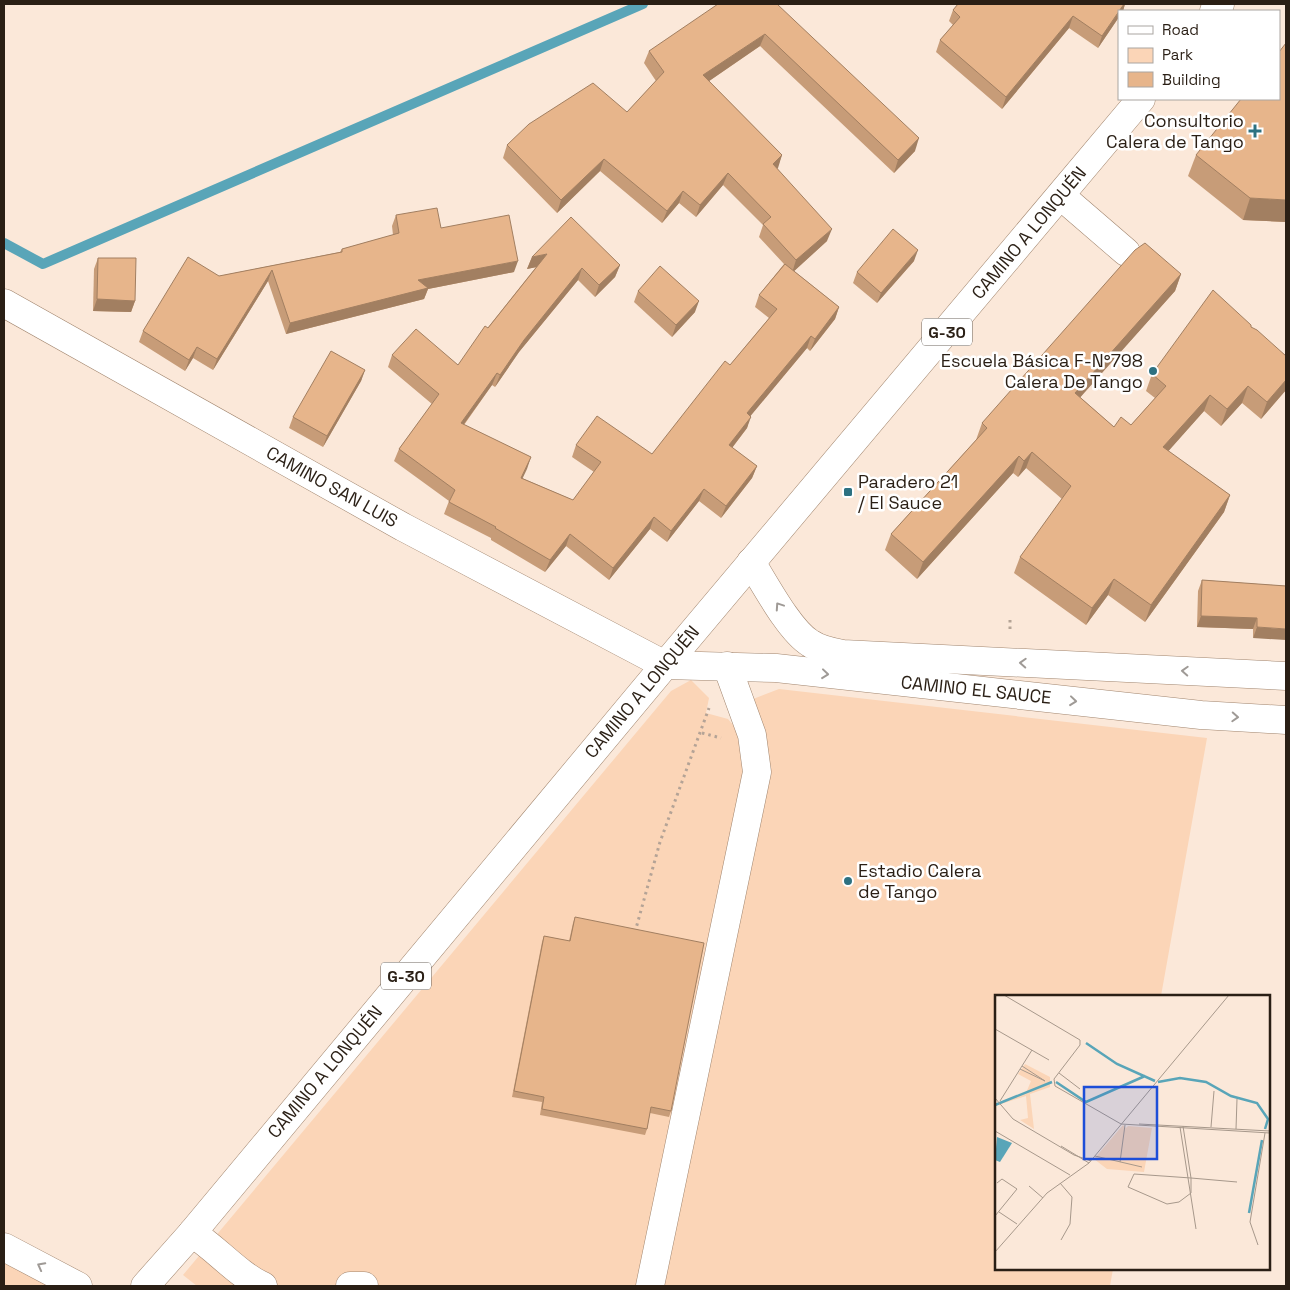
<svg xmlns="http://www.w3.org/2000/svg" width="1290" height="1290" font-family="'Space Grotesk',sans-serif">
	<style>
		.green { fill: #fbd5b7 }
		.lines { fill: none; stroke-linecap: round; stroke-linejoin: round }
		.stream { stroke: #59a5b8; stroke-width: 10 }
		.minor-casing { stroke: #a1856e; stroke-width: 29 }
		.major-casing { stroke: #a1856e; stroke-width: 29 }
		.path { stroke: #b4a396; stroke-width: 3; stroke-dasharray: 2.5 4; stroke-linecap: butt }
		.minor { stroke: #fff; stroke-width: 28 }
		.major { stroke: #fff; stroke-width: 28 }
		.wall { fill: #c79c78 }
		.shaded-wall { fill: #a27f61 }
		.building { fill: #e7b58b; stroke: #a27f61 }
		.oneway { stroke: #9f9a96 }
		.poi-dot { fill: #2d7181; stroke: #fff; stroke-width: 2 }
		.labels { text-anchor: middle; stroke-width: 5; stroke-linejoin: round; paint-order: stroke }
		.shield { fill: #fff; stroke: #6a625b; stroke-width: 1 }
		.shield-label { font-size: 16px; font-weight: bold; fill: #2a1f15 }
		.poi-label { font-size: 18px; fill: #2a1f15; stroke: #fff; text-anchor: end }
		.street-label { font-size: 18px; fill: #2a1f15; stroke: #fff }
		.inset-river { fill: none; stroke: #59a5b8; stroke-width: 2.5 }
		.inset-road { fill: none; stroke: #a7988b; stroke-width: 1 }
		.view { fill: #1d4ed8; fill-opacity: 0.15; stroke: #1d4ed8; stroke-width: 2.5 }
		.inset-edge { fill: none; stroke: #2a1f15; stroke-width: 2.5 }
	</style>
	<rect width="100%" height="100%" fill="#fbe8d9"/>
	<g class="green">
		<path d="M691,680l18,18 -3,15 22,6 15,18 5,-36 31,-12 428,49 -46,258h-165v273h117l-3,17h-913l-14,-11 488,-584z"/>
		<path d="M4,1256l55,30h-55z"/>
	</g>
	<g class="lines">
		<path class="stream" d="M4,243l39,21 600,-260"/>
		<defs>
			<g id="minor">
				<path d="M1061,196l65,56"/>
				<path d="M4,303l399,224 262,138 111,3 425,47 85,5"/>
				<path d="M751,562c14,22 38,68 59,81 10,7 21,9 33,11l443,22"/>
				<path d="M192,1233c25,16 45,41 71,53"/>
				<path d="M4,1247l74,39"/>
				<path d="M350,1286h14"/>
				<path d="M650,1286l107,-514 -5,-37 -25,-69"/>
			</g>
			<g id="major">
				<path d="M1214,11l6,-7"/>
				<path d="M145,1286l47,-53 473,-568 476,-566"/>
			</g>
		</defs>
		<use href="#minor" class="minor-casing"/>
		<use href="#major" class="major-casing"/>
		<g class="path">
			<path d="M1010,629v-9"/>
			<path d="M702,733l19,5"/>
			<path d="M635,932l25,-90 49,-134"/>
		</g>
		<use href="#minor" class="minor"/>
		<use href="#major" class="major"/>
	</g>
	<g class="wall">
		<path d="M729,4l186,147 -21,22 -134,-127 -51,35 73,74 -5,13 50,73 -33,30 45,36 -4,12 -25,32 -3,-3 -57,68 -3,12 -15,20 25,18 -5,12 -31,40 -22,-17 -32,41 -17,-13 -41,51 -43,-34 -21,26 -54,-32v-2l-47,-24 5,-13 -55,-40 5,-12 33,-45 -44,-37 4,-12 66,10 78,-98 -9,2 5,-12 88,8 -5,12 -20,20 -17,-17 -59,72 -24,35 -3,-2 -28,40 67,32 -9,21 51,22 21,-28 -22,-15 4,-12 76,9 78,-89 39,-47 -14,-11 4,-12 25,-31 -25,-27 4,-12 -40,-40 -27,32 -17,-14 -17,20 -62,-52 -43,42 -54,-55 4,-13 120,-33 29,-31 -12,-18 5,-12z"/>
		<path d="M958,4h167l-2,7h-4v6l-21,31 -29,-20 -67,81 -66,-57 4,-12 13,-15 -4,-4 4,-11z"/>
		<path d="M1196,155l90,67 -43,-2 -55,-44z"/>
		<path d="M396,215l45,13 73,44 -86,17 -4,10 -138,35 -18,-53 -55,89 -20,-12 -8,13 -46,-29 4,-11 76,-55 121,-24 2,-3 51,-14 -1,-9z"/>
		<path d="M98,258l37,43 -4,11 -38,-1 1,-42z"/>
		<path d="M914,261l-37,42 -24,-20 4,-11z"/>
		<path d="M1181,274l-6,17 -95,106 34,30 17,-2 24,-27 -9,-7 6,-17 99,-47 35,29v34l-25,29 -19,-16 -21,23 -17,-15 -36,40 62,44 -6,17 -79,110 -37,-27 -22,30 -72,-52 6,-16 42,-58 -36,-31 -8,9 -5,-4 -96,106 -32,-29 6,-16 85,-94 6,-17z"/>
		<path d="M638,291l57,21 -23,25 -38,-35z"/>
		<path d="M365,370l-4,11 -38,66 -34,-19 4,-11z"/>
		<path d="M1202,580l84,6 -33,52v-9l-56,-2 1,-36z"/>
		<path d="M575,917l96,194 -2,6 -19,-4 -3,16 -2,6 -105,-20 2,-13 -30,-5 30,-155 2,-6 25,5 4,-18z"/>
	</g>
	<g class="shaded-wall">
		<path d="M1124,4h1l-2,7h-4z"/>
		<path d="M1119,12v5l-21,31 4,-12z"/>
		<path d="M1073,16l-4,12 -67,81 4,-12z"/>
		<path d="M765,34l-5,12 -61,42 4,-13z"/>
		<path d="M919,138l-4,13 -21,22 4,-13z"/>
		<path d="M782,155l-4,13 -10,9 5,-13z"/>
		<path d="M604,159l-4,12 -43,42 4,-13z"/>
		<path d="M728,173l-5,12 -27,32 4,-12z"/>
		<path d="M683,191l-4,12 -17,20 5,-12z"/>
		<path d="M1250,198l36,2v22l-43,-2z"/>
		<path d="M832,229l-5,12 -35,32 4,-13z"/>
		<path d="M918,250l-4,11 -37,42 4,-10z"/>
		<path d="M547,254l-5,12 -15,3 5,-12z"/>
		<path d="M518,261l-4,11 -86,17 -4,10 -138,35 4,-11 128,-43z"/>
		<path d="M620,265l-5,12 -20,20 4,-12z"/>
		<path d="M582,268l-4,12 -59,72 -24,35 5,-12 24,-35z"/>
		<path d="M272,270l-4,11 -55,89 4,-11z"/>
		<path d="M1181,274l-6,17 -106,119 6,-17z"/>
		<path d="M97,299l38,2 -4,11 -38,-1z"/>
		<path d="M699,301l-4,11 -23,25 4,-12z"/>
		<path d="M839,307l-4,12 -25,32 5,-12z"/>
		<path d="M811,336l-4,12 -64,77 4,-12z"/>
		<path d="M197,347l-4,11 -8,13 4,-11z"/>
		<path d="M365,370l-4,11 -38,66 4,-11z"/>
		<path d="M497,373l-5,12 -36,50 5,-12z"/>
		<path d="M1286,380v10l-25,29 6,-17z"/>
		<path d="M1248,386l-6,17 -21,23 6,-17z"/>
		<path d="M1210,395l-6,16 -47,53 6,-17z"/>
		<path d="M751,417l-4,11 -22,29 4,-12z"/>
		<path d="M1032,452l-6,16 -8,9 6,-16z"/>
		<path d="M1019,456l-6,17 -96,106 6,-17z"/>
		<path d="M531,457l-4,12 -10,21 4,-12z"/>
		<path d="M757,466l-5,12 -31,40 5,-12z"/>
		<path d="M704,489l-5,12 -32,41 4,-11z"/>
		<path d="M1230,495l-6,17 -79,110 6,-17z"/>
		<path d="M654,517l-4,12 -41,51 4,-12z"/>
		<path d="M570,534l-4,12 -21,26 5,-12z"/>
		<path d="M1114,579l-6,16 -22,30 6,-17z"/>
		<path d="M1201,616l56,2 -4,11 -56,-2z"/>
		<path d="M1257,627l29,2v11l-33,-2z"/>
	</g>
	<g class="building">
		<path d="M718,4h11l1,1 1,-1h46l142,134 -21,22 -133,-126 -62,41 79,80 -9,9 59,65 -36,31 -33,-36 8,-7 -43,-44 -28,32 -17,-14 -16,20 -63,-52 -43,41 -54,-55 22,-21 64,-41 34,29 37,-40 -15,-21z"/>
		<path d="M958,4h166l-22,32 -29,-20 -67,81 -66,-57 20,-23 -7,-7z"/>
		<path d="M1286,43v157l-36,-2 -54,-43 45,-56h38v-47z"/>
		<path d="M437,208l4,20 68,-13 9,46 -100,19 10,8 -138,35 -18,-53 -55,89 -20,-12 -8,13 -46,-29 45,-74 31,19 123,-24v-3l57,-16 -3,-18z"/>
		<path d="M571,217l49,48 -21,20 -17,-17 -58,72 -24,35 -3,-2 -36,50 70,34 -10,21 52,22 28,-38 -25,-17 21,-29 55,38 73,-93 5,4 47,-56 -18,-14 26,-31 54,43 -24,32 -4,-3 -64,77 4,4 -22,28 28,21 -31,40 -22,-17 -33,42 -17,-14 -41,51 -43,-34 -20,26 -55,-32 1,-1 -47,-25 6,-12 -56,-41 40,-55 -47,-39 24,-26 42,36 27,-39 3,2 59,-74 -15,3z"/>
		<path d="M893,229l25,21 -37,43 -24,-21z"/>
		<path d="M1145,243l36,31 -106,119 39,34 7,-10 10,8 35,-39 -14,-12 61,-84 38,35v2l6,3 29,26v24l-19,22 -19,-16 -21,23 -17,-14 -47,52 67,48 -79,110 -37,-26 -22,29 -72,-51 51,-71 -39,-34 -8,9 -5,-5 -96,106 -32,-28 96,-106 -5,-5 153,-173z"/>
		<path d="M98,258h38l-1,43 -38,-2z"/>
		<path d="M660,266l39,35 -23,24 -38,-34z"/>
		<path d="M331,351l34,19 -38,66 -34,-19z"/>
		<path d="M1202,580l84,6v43l-29,-2v-9l-56,-2z"/>
		<path d="M575,917l129,26 -33,168 -20,-4 -4,22 -105,-20 2,-12 -30,-6 30,-155 26,5z"/>
	</g>
	<defs><path id="oneway-chevron" d="M-2-3.5L2.5 0L-2 3.5" fill="none" stroke-width="1.6" stroke-linecap="round" stroke-linejoin="round" transform="scale(1.25)"/></defs>
	<g class="oneway">
		<use href="#oneway-chevron" transform="translate(779 606) rotate(-124)"/>
		<use href="#oneway-chevron" transform="translate(1023 663) rotate(-177)"/>
		<use href="#oneway-chevron" transform="translate(1185 671) rotate(-177)"/>
		<use href="#oneway-chevron" transform="translate(825 674) rotate(6)"/>
		<use href="#oneway-chevron" transform="translate(1073 701) rotate(6)"/>
		<use href="#oneway-chevron" transform="translate(1235 717) rotate(3)"/>
		<use href="#oneway-chevron" transform="translate(41 1266) rotate(-152)"/>
	</g>
	<g class="poi-dot">
		<path d="M1252.5 123.5h5v5h5v5h-5v5h-5v-5h-5v-5h5z"/>
		<circle cx="1153" cy="371" r="5"/>
		<rect x="843" y="487" width="10" height="10" rx="2.5"/>
		<circle cx="848" cy="881" r="5"/>
	</g>
	<g class="labels">
		<g class="shield">
			<rect x="922" y="318.5" width="50" height="27" rx="4"/>
			<rect x="381" y="962.5" width="50" height="27" rx="4"/>
		</g>
		<g class="shield-label">
			<text x="947" y="338">G-30</text>
			<text x="406" y="982">G-30</text>
		</g>
		<g class="poi-label">
			<text x="1244" y="127">Consultorio<tspan x="1244" dy="21">Calera de Tango</tspan></text>
			<text x="1143" y="367">Escuela Básica F-N°798<tspan x="1143" dy="21">Calera De Tango</tspan></text>
			<text x="858" y="488" text-anchor="start">Paradero 21<tspan x="858" dy="21">/ El Sauce</tspan></text>
			<text x="858" y="877" text-anchor="start">Estadio Calera<tspan x="858" dy="21">de Tango</tspan></text>
		</g>
		<g class="street-label">
			<text transform="translate(1029 233) rotate(-50)" y="6">CAMINO A LONQUÉN</text>
			<text transform="translate(332 487) rotate(29)" y="6">CAMINO SAN LUIS</text>
			<text transform="translate(976 690) rotate(6)" y="6">CAMINO EL SAUCE</text>
			<text transform="translate(642 692) rotate(-50)" y="6">CAMINO A LONQUÉN</text>
			<text transform="translate(325 1072) rotate(-50)" y="6">CAMINO A LONQUÉN</text>
		</g>
	</g>
	<g transform="translate(995 995)">
		<rect width="275" height="275" fill="#fbe8d9"/>
		<path d="M30,69l25,13v10l-20,7 4,35 -14,-9 8,-2 -2,-22 -31,10 31,-13 5,-12 -13,-7zM128,130l3,3 2,-2 24,2 -8,44 -37,-3 -13,-10z" fill="#fbd5b7"/>
		<path d="M2,142l15,6 -12,19 -5,-2z" fill="#59a5b8"/>
		<path class="inset-river" d="M91,48l31,21 38,17M61,87l30,20 59,-26M163,87l22,-4 26,4 25,14 26,7 11,16 -3,10M0,110l57,-23M254,218l13,-73"/>
		<path class="inset-road" d="M9,0l76,45v5l-26,34 1,7 66,38 149,9M0,34l54,31M25,74l25,12 -23,-15M64,78l21,16M0,103l18,21 61,36 17,6M5,106l32,-51M144,129l131,7M188,131l8,52v15l-12,9 -12,2 -39,-17 6,-13 57,4 46,4M185,132l16,102M216,132l3,-36M241,134l1,-30M0,136l75,44M66,151l28,17M100,161l47,11M125,167l5,-37M65,188l12,14 -2,27 -9,16M34,191l14,12M4,217l18,12M0,221l22,-27 -15,-10 -5,4M263,250l-8,-23 15,-89M0,257l52,-59 42,-30 140,-168"/>
		<path class="view" d="M89,92h73v72h-73z"/>
		<rect width="275" height="275" class="inset-edge"/>
	</g>
	<rect width="1290" height="1290" fill="none" stroke="#2a1f15" stroke-width="10"/>
	<rect x="1118" y="10" width="162" height="90" fill="#ffffff" stroke="#aaa5a1"/>
	<rect x="1128" y="26" width="25" height="8" fill="#ffffff" stroke="#aaa5a1"/>
	<text x="1162" y="35" font-size="15" fill="#2a1f15">Road</text>
	<rect x="1128" y="48" width="25" height="15" fill="#fbd5b7" stroke="#aaa5a1"/>
	<text x="1162" y="60" font-size="15" fill="#2a1f15">Park</text>
	<rect x="1128" y="72" width="25" height="15" fill="#e7b58b" stroke="#aaa5a1"/>
	<text x="1162" y="85" font-size="15" fill="#2a1f15">Building</text>
</svg>
